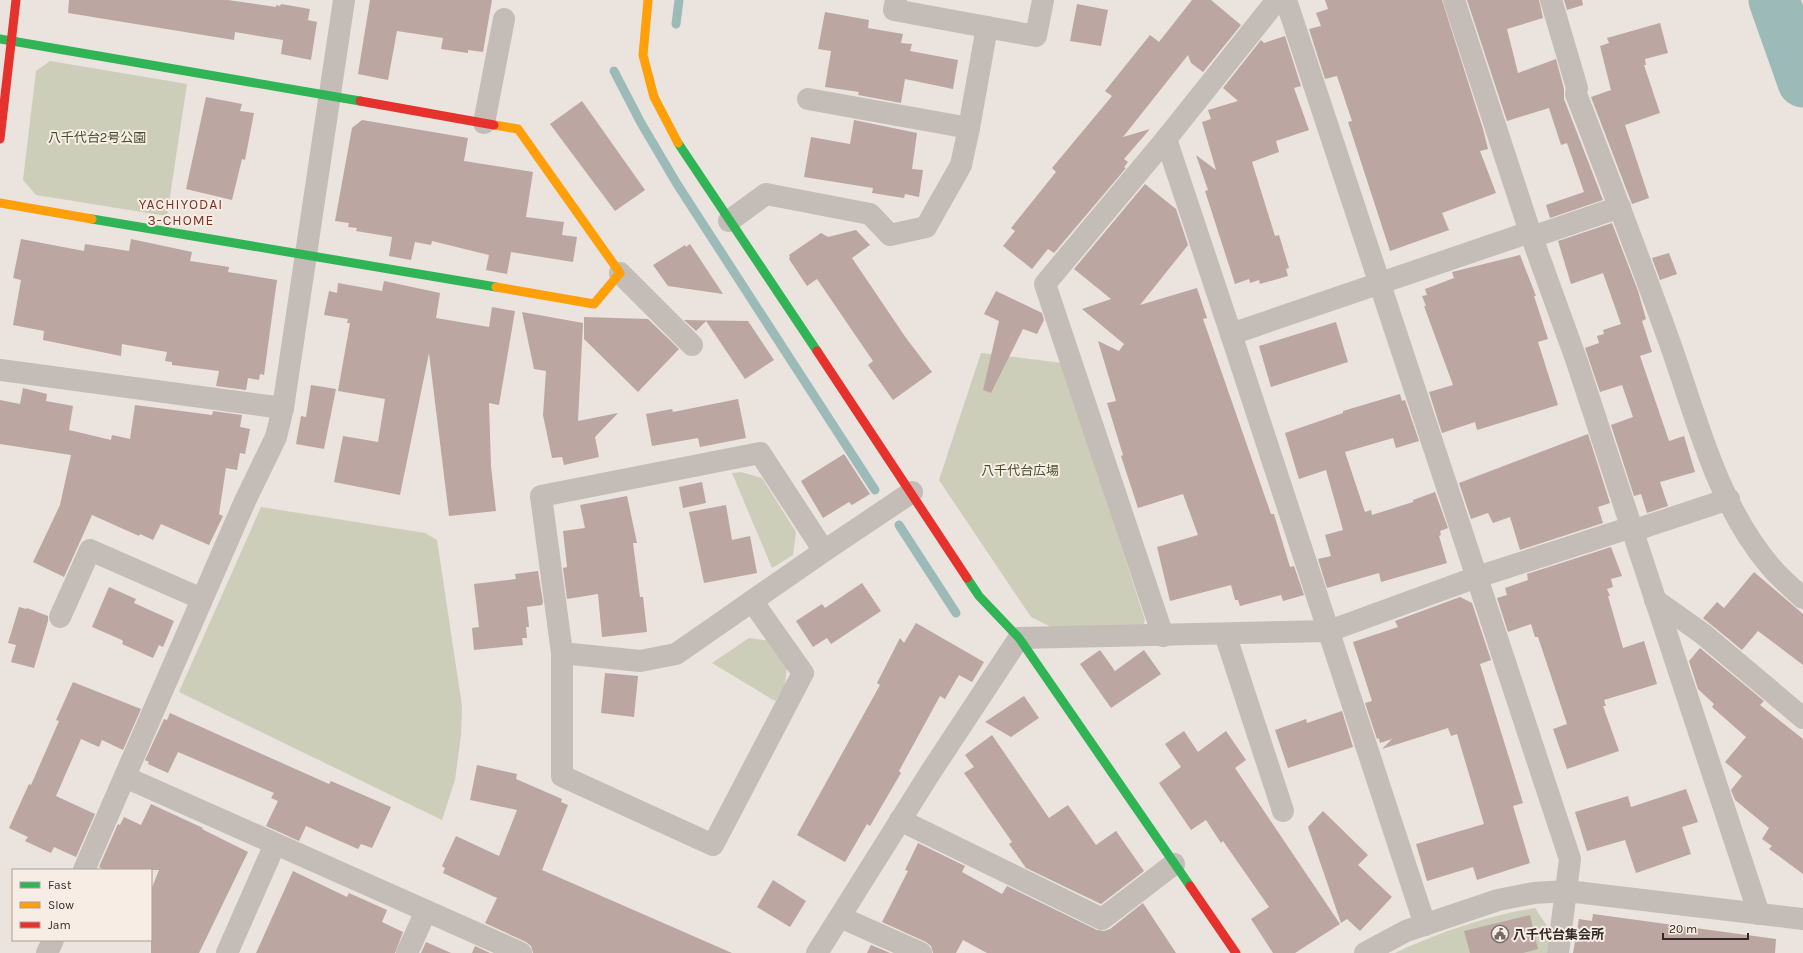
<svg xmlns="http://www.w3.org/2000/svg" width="1803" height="953" font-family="Karla,'Noto Sans JP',sans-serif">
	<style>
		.green { fill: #ccceb9 }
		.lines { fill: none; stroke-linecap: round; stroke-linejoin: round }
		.stream { stroke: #9cbbb8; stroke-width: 9 }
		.river { stroke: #9cbbb8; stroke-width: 51 }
		.building { fill: #bca6a1 }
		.street { stroke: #c3bcb7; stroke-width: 22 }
		.fast { stroke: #30b455; stroke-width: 9 }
		.slow { stroke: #ff9f0a; stroke-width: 9 }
		.jam { stroke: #e5322d; stroke-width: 9 }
		.labels { text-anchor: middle; stroke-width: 4; stroke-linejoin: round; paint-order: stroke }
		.park-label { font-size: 13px; fill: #464f2c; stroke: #f7ede5 }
		.poi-label { font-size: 13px; font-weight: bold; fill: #332926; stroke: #f7ede5; text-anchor: start }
		.neighbourhood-label { font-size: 14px; letter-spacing: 1px; fill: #7c3225; stroke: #f7ede5 }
	</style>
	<rect width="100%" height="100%" fill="#eae3de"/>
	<g class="green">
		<path d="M50,61l137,23 -20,132 -131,-21 -13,-15 13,-109z"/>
		<path d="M981,353l81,10 83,257 -2,6 -90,2 -22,-11 -92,-137z"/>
		<path d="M741,472l21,6 34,54 -3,23 -21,13 -40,-95z"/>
		<path d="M261,507l164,26 12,7 25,166 -1,29 -6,45 -13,40 -263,-128z"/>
		<path d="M749,638l22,3 16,24 -2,22 -10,14 -63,-38z"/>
		<path d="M1535,908l16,24 -4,21h-152c42,-20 95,-38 140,-45z"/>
	</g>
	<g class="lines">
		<g class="stream">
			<path d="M676,24l3,-24"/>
			<path d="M614,71l27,52 36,61 198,306"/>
			<path d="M899,525l57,88"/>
		</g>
		<path class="river" d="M1774,0l29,82"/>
	</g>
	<g class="building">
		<path d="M69,0h159l48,7v-2l4,1 1,-2 29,5 -2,11 9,2 -6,38 -30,-6 2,-14 -48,-8 -1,8 -166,-27z"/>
		<path d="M370,0h122l-9,52 -15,-2v3l-27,-4 2,-11 -46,-7 -9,49 -30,-6z"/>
		<path d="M1192,0h19l30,25 -38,47 -12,-9 -3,-8 -65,82 27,-8 -26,30 4,3 -4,5 2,1 -72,85 -6,-4 -16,20 -29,-23 12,-15 -4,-3 45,-56 -4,-4 60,-72 -7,-5 45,-56 9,7z"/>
		<path d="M1325,0h117l41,129 5,20 -8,2 16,42 -54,20 7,17 -59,21 -42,-129 4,-1 -15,-45 -12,3 -16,-50 12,-3 -5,-13 12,-4z"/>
		<path d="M1467,0h72l4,18 -36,11 11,44 38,-14 8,30v10l39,101 -53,18 -4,-13 38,-13 -17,-49 -6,2 -12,-37 -42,13z"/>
		<path d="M1564,0h18l1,5 -16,5z"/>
		<path d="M1077,4l31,6 -7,36 -31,-5z"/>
		<path d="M825,12l44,8 -1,8 35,6 -2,9 11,1 -2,7 48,9 -5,29 -48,-10 -4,24 -43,-8 1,-3 -34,-5 6,-36 -13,-2z"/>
		<path d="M1660,23l8,30 -23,6 1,6h-2l16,48 -35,12 24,73 -17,6 -41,-107 20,-7 -11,-44 9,-3 -2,-5z"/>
		<path d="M1285,36l16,50 -7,2 15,42 -33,11 3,11 -27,10 23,74 4,-1 10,33 -3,1 2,7 -28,8 -1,-4 -9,3 -1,-4 -14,5 -30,-93 3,-1 -12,-35 20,15 -14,-48 9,-3 -3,-9 30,-9 -15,-13 38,-48 3,3z"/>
		<path d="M206,97l36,7 -2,7 14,2 -9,47 -3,-1 -10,41 -46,-11z"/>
		<path d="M582,101l63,89 -30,21 -65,-87z"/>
		<path d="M362,120l106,18 -4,23 69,11 -7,45 38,5 -2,13 15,2 -4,25 -62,-10 -4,22 -21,-4 3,-15 -57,-14 -1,4 -16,-3 -4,18 -22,-4 3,-19 -36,-6 1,-3 -9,-1 1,-4 -14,-2 17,-93z"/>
		<path d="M854,120l63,13 -5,36 11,1 -4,27 -14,-3 -1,4 -32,-5 1,-5 -69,-11 7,-40 39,7z"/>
		<path d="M1145,184l31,25 12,36 -48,60 57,-17 10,30 -4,1 22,63 46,132h3l16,53 4,-1 10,29 -21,6 -2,-6 -41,11 -2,-6h-3l-4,-15 -61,16 -13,-54 41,-12 -15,-41 -45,14 -17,-52 2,-1 -16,-52 9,-2 -18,-60 21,10 5,-7 -42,-35 29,-10 -37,-30z"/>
		<path d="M1612,223l26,68 8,28 -4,2 10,31 -12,4 29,85 15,-5 11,36 -35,10 8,24 -21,7 -6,-19 -7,2 -23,-71 22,-8 -11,-32 -22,7 -15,-44 14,-5 -2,-7 7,-2 -1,-4 18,-6 -18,-51 -32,11 -13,-43z"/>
		<path d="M856,230l14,15 -18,13 54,80 26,34 -39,28 -25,-35 5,-4 -56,-82 -10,7 -18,-27 1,-2 -1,-2 32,-22 7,4z"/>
		<path d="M21,239l63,12 1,-7 44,7 2,-12 61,13 -2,9 39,6 -1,5 49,8 -13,95 -4,-1 -1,6 -11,-2 -2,12 -30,-4 3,-15 -47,-6v-3l-7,-1 2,-9 -45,-8 -1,12 -78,-16 1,-9 -31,-6 8,-45 -8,-2z"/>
		<path d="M690,244l33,50 -55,-8 -15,-21 32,-20 1,2z"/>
		<path d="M1669,253l8,21 -17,6 -8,-22z"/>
		<path d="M1520,255l16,41h-2l14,43 -10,3 20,63 -81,25 -2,-8 -33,11 -13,-41 24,-7 -29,-79h2l-4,-10 5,-1 -2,-6 29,-11 -2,-6z"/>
		<path d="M384,281l56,12 -4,25 53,9 3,-20 23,4 -16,94 -10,-2 2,63 5,45 -47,5 -20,-163 -29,142 -66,-13 9,-46 35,6 7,-43 -47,-8 12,-68h-3l1,-4 -24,-4 5,-24 8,2 1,-10 44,8z"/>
		<path d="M996,291l46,22 2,7 -7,14 -14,-5 -32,64 -8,-3 16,-69 -15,-7z"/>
		<path d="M522,312l61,11 -5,98 40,-8 -23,24 4,20 -35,8 -2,-8 -10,1 -9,-43 3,-44 -12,-2z"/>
		<path d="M584,317l64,2 31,30 -41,43 -54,-53z"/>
		<path d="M684,320l64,1 26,39 -29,19 -39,-58 -10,10z"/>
		<path d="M1336,322l12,40 -77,25 -12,-41z"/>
		<path d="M311,385l25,4 -12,60 -28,-5 5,-28 5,1z"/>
		<path d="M23,388l24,6 -1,7 27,5 -4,24 42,10 1,-5 18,4 5,-34 77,10 1,-4 29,4 -2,12 10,2 -5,25 -5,-1 -3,17 -11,-2 -7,46 4,2 -14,29 -48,-21 -8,16 -13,-6 -1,2 -47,-21 -28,62 -31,-15 27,-57 11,-50 -71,-11v-44l20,4z"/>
		<path d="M1400,394l2,7 3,-1 14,41 -23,7 -3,-10 -48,14 20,60 6,-2 1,5 41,-13v-2l22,-8 13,36 -8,3 1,4 -2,1 8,27 -66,19 -2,-9 -52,15 -9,-29 13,-3 -6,-21 18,-5 -17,-60 -27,9 -14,-46 58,-20v-2z"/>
		<path d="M738,399l8,39 -46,9 -2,-9 -46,8 -6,-32 26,-5 1,3z"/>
		<path d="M1588,434l22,69 -12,4 5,16 -83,27 -10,-33 -17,6 -5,-10 -17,6 -12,-36z"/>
		<path d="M844,454l26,40 -18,11 -3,-3 -26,16 -22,-37z"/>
		<path d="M702,482l4,21 -23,5 -4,-21z"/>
		<path d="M627,496l10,47h-4l7,54h3l4,35 -45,5 -4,-43 -31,5 -4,-31 4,-1 -4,-36 22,-3 -5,-23z"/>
		<path d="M726,505l6,35 18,-4 7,37 -53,10 -15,-71z"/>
		<path d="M1611,547l11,29 -11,3 2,8 -6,2 3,7h-2l15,52 21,-7 13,43 -53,16 2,6h-3l16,45 -52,18 -14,-40 14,-5 -29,-87h-3l-4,-13 -23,8 -11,-34 10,-3 -2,-7 23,-8 -1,-6z"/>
		<path d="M538,571l5,31 -1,3 -15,2 2,20h-3l1,11h-5l1,7 -49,5 -2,-22 7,-1 -5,-43 42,-5 -1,-5z"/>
		<path d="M1754,572l49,42v51l-45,-34 -16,19 -39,-32 14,-16 7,6z"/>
		<path d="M862,583l19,28 -50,33 -4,-6 -14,9 -17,-26 26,-17 3,4z"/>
		<path d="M109,587l27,12 -2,4 40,18 -11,26 -4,-2 -6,13 -31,-14 1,-2 -1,-2 -30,-13z"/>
		<path d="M1460,597l12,6 19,57 -11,4 43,139 -10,3 17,57 -53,17 -4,-13 -46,14 -11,-37 68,-20 -27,-90 -6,2 -3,-8 -66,21 10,-10 -12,4 -1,-5 -2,1 -12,-36 7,-2 -19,-59 45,-15 -3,-6z"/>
		<path d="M19,607l7,2 1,-1 21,8v5l-14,47 -23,-6 5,-17 -8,-2z"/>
		<path d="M916,623l68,39 -12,20 -13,-7 -14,24 -5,-3 -41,75 2,2 -31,53 -3,-2 -22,38 -48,-27 83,-150 -3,-2 23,-45 4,5z"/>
		<path d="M1700,648l64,53 -4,4 43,34v135l-34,-25 3,-3 -10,-7 7,-11 -34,-28 -4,-10 11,-14 -17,-14 21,-25 -34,-30 2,-3 -16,-15 -9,-28z"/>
		<path d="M1100,650l15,21 29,-21 17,24 -50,34 -31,-44z"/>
		<path d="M605,673l33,3 -4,41 -33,-4z"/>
		<path d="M73,682l68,27 -18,41 -21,-10 -3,7 -18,-8 -25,57 39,18 -19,43 -22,-10 -3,6 -26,-12 3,-4 -19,-9 20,-44 2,1 28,-64 -3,-1z"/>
		<path d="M1024,696l15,22 -28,19 -26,-15z"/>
		<path d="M1342,711l11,36 -65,21 -13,-38 31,-11 1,4z"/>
		<path d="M170,713l159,71 2,-3 60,26 -19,41 -11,-4 -3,5 -52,-23 -7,15 -33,-15 12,-25 -7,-3 3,-5 -96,-41 -10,21 -20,-9 1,-2 -4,-2 19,-41 3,1z"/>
		<path d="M1184,731l14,21 28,-21 20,29 -11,8 105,156 -45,29h-22l-22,-34 18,-12 -46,-66 -2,2 -15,-23 -15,10 -32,-47 22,-16 -16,-23z"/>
		<path d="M992,735l57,83 19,-13 28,40 20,-14 28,40 -43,33 -75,-36 -17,-24 3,-2 -48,-69 10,-6 -9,-12z"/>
		<path d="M477,765l40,9 -1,5 46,20 -1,3 7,3 -26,65 190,83h-199l-2,-7 -5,-4 -41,-19 12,-25 -54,-25 2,-5 -3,-2 14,-30 43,20 18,-46 -47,-10z"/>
		<path d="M1686,789l12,33 -16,5 9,27 -55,19 -11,-33 -38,11 -12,-39 53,-16 3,11z"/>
		<path d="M151,804l52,24 -1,1 46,23 -49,101h-48v-63l8,-20h-54l-6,-3 19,-43 2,1 4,-8 17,8z"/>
		<path d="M1323,811l45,44 -10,10 34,32 -32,34 -13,-12 -6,4 -33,-96z"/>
		<path d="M918,843l47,23 -3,6 40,22 5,-8 90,44 7,1 6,-2 33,-26 33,50h-189l-24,-13 -7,13h-23l-2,-7 -5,-4 -44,-20 26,-51 -3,-1z"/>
		<path d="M293,871l54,26 2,-4 38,17 -5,12 21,10 -8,21h-139z"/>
		<path d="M773,880l33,21 -16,26 -33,-20z"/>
		<path d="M1593,914l183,25 -1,14h-202l6,-34 13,2z"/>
		<path d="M1530,915l8,34 -15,4h-53l-6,-22z"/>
		<path d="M426,942l25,11h-30z"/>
		<path d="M871,945l19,8h-23z"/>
		<path d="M475,946l15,7h-18z"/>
	</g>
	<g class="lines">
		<g class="street">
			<path d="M896,0l-2,10 142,26 7,-36"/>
			<path d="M1286,0l284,859 -12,94"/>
			<path d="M1454,0l76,232 46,127 183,555"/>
			<path d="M1551,0l26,88 -1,6c31,80 62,161 91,241 29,79 48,166 103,231 10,12 22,22 33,32"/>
			<path d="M808,99l161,29 18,-101"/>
			<path d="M484,123l20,-104"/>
			<path d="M1166,139l65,195 194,591"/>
			<path d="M729,221l37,-27 104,20 20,21 36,-8 35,-62 8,-37"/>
			<path d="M1532,237l88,-30"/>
			<path d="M620,273l72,72"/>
			<path d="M1231,334l299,-102"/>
			<path d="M0,370l283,38"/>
			<path d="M1632,531l97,-32"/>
			<path d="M824,551l-64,-98 -219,43 21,157 78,8 36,-7 148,-103 88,-59"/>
			<path d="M1655,600l48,34 100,84"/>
			<path d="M60,617l30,-67 112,49"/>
			<path d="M1225,634l58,177"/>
			<path d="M1163,636l-118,-352 121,-145 111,-139"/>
			<path d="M562,653v123l151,69 90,-172 -51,-72"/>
			<path d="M125,777l396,176"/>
			<path d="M900,820l202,99 72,-55"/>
			<path d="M84,870l161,-369 31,-64 7,-29 61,-408"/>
			<path d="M840,917l81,36"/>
			<path d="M47,953l6,-13"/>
			<path d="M227,953l48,-109"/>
			<path d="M407,953l19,-42"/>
			<path d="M817,953l113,-180 89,-135 310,-7 148,-54 155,-50"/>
			<path d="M1365,953l41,-22 92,-31 36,-7 33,-2 236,28"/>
		</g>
		<g class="fast">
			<path d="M0,39l360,62"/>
			<path d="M678,143l139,208"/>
			<path d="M92,219l404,68"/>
			<path d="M967,578l12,18 40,42 171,248"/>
		</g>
		<g class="slow">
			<path d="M648,0l-5,55 11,42 24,46"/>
			<path d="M494,125l24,4 102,144 -26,31 -98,-17"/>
			<path d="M0,203l92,16"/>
		</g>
		<g class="jam">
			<path d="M360,101l134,24"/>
			<path d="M0,139l16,-139"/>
			<path d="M817,351l150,227"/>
			<path d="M1190,886l46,67"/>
		</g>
	</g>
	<defs>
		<symbol id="civic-ring" viewBox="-11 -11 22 22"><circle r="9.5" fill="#f7ede5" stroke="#736a66" stroke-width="1.5"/><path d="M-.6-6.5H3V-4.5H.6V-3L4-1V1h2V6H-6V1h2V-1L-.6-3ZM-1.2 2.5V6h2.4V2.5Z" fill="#736a66"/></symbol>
	</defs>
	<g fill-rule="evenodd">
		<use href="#civic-ring" x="1490" y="924" width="20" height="20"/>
	</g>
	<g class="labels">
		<g class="park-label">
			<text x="97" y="142">八千代台2号公園</text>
			<text x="1020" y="475">八千代台広場</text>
		</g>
		<g class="poi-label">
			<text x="1513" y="939">八千代台集会所</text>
		</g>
		<g class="neighbourhood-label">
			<text x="181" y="209">YACHIYODAI<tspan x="181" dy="16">3-CHOME</tspan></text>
		</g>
	</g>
	<rect x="12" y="869" width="140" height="72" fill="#f7ede5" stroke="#a99f99"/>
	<rect x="20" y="882" width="20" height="6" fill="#30b455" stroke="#a99f99"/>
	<text x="48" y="889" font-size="12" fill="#332926">Fast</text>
	<rect x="20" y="902" width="20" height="6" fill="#ff9f0a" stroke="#a99f99"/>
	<text x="48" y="909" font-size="12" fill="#332926">Slow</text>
	<rect x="20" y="922" width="20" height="6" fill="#e5322d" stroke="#a99f99"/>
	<text x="48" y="929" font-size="12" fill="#332926">Jam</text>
	<path d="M1663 933v6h85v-6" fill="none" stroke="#332926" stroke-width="2"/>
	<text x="1669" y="933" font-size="12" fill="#332926" stroke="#f7ede5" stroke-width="3" paint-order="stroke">20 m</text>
</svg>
